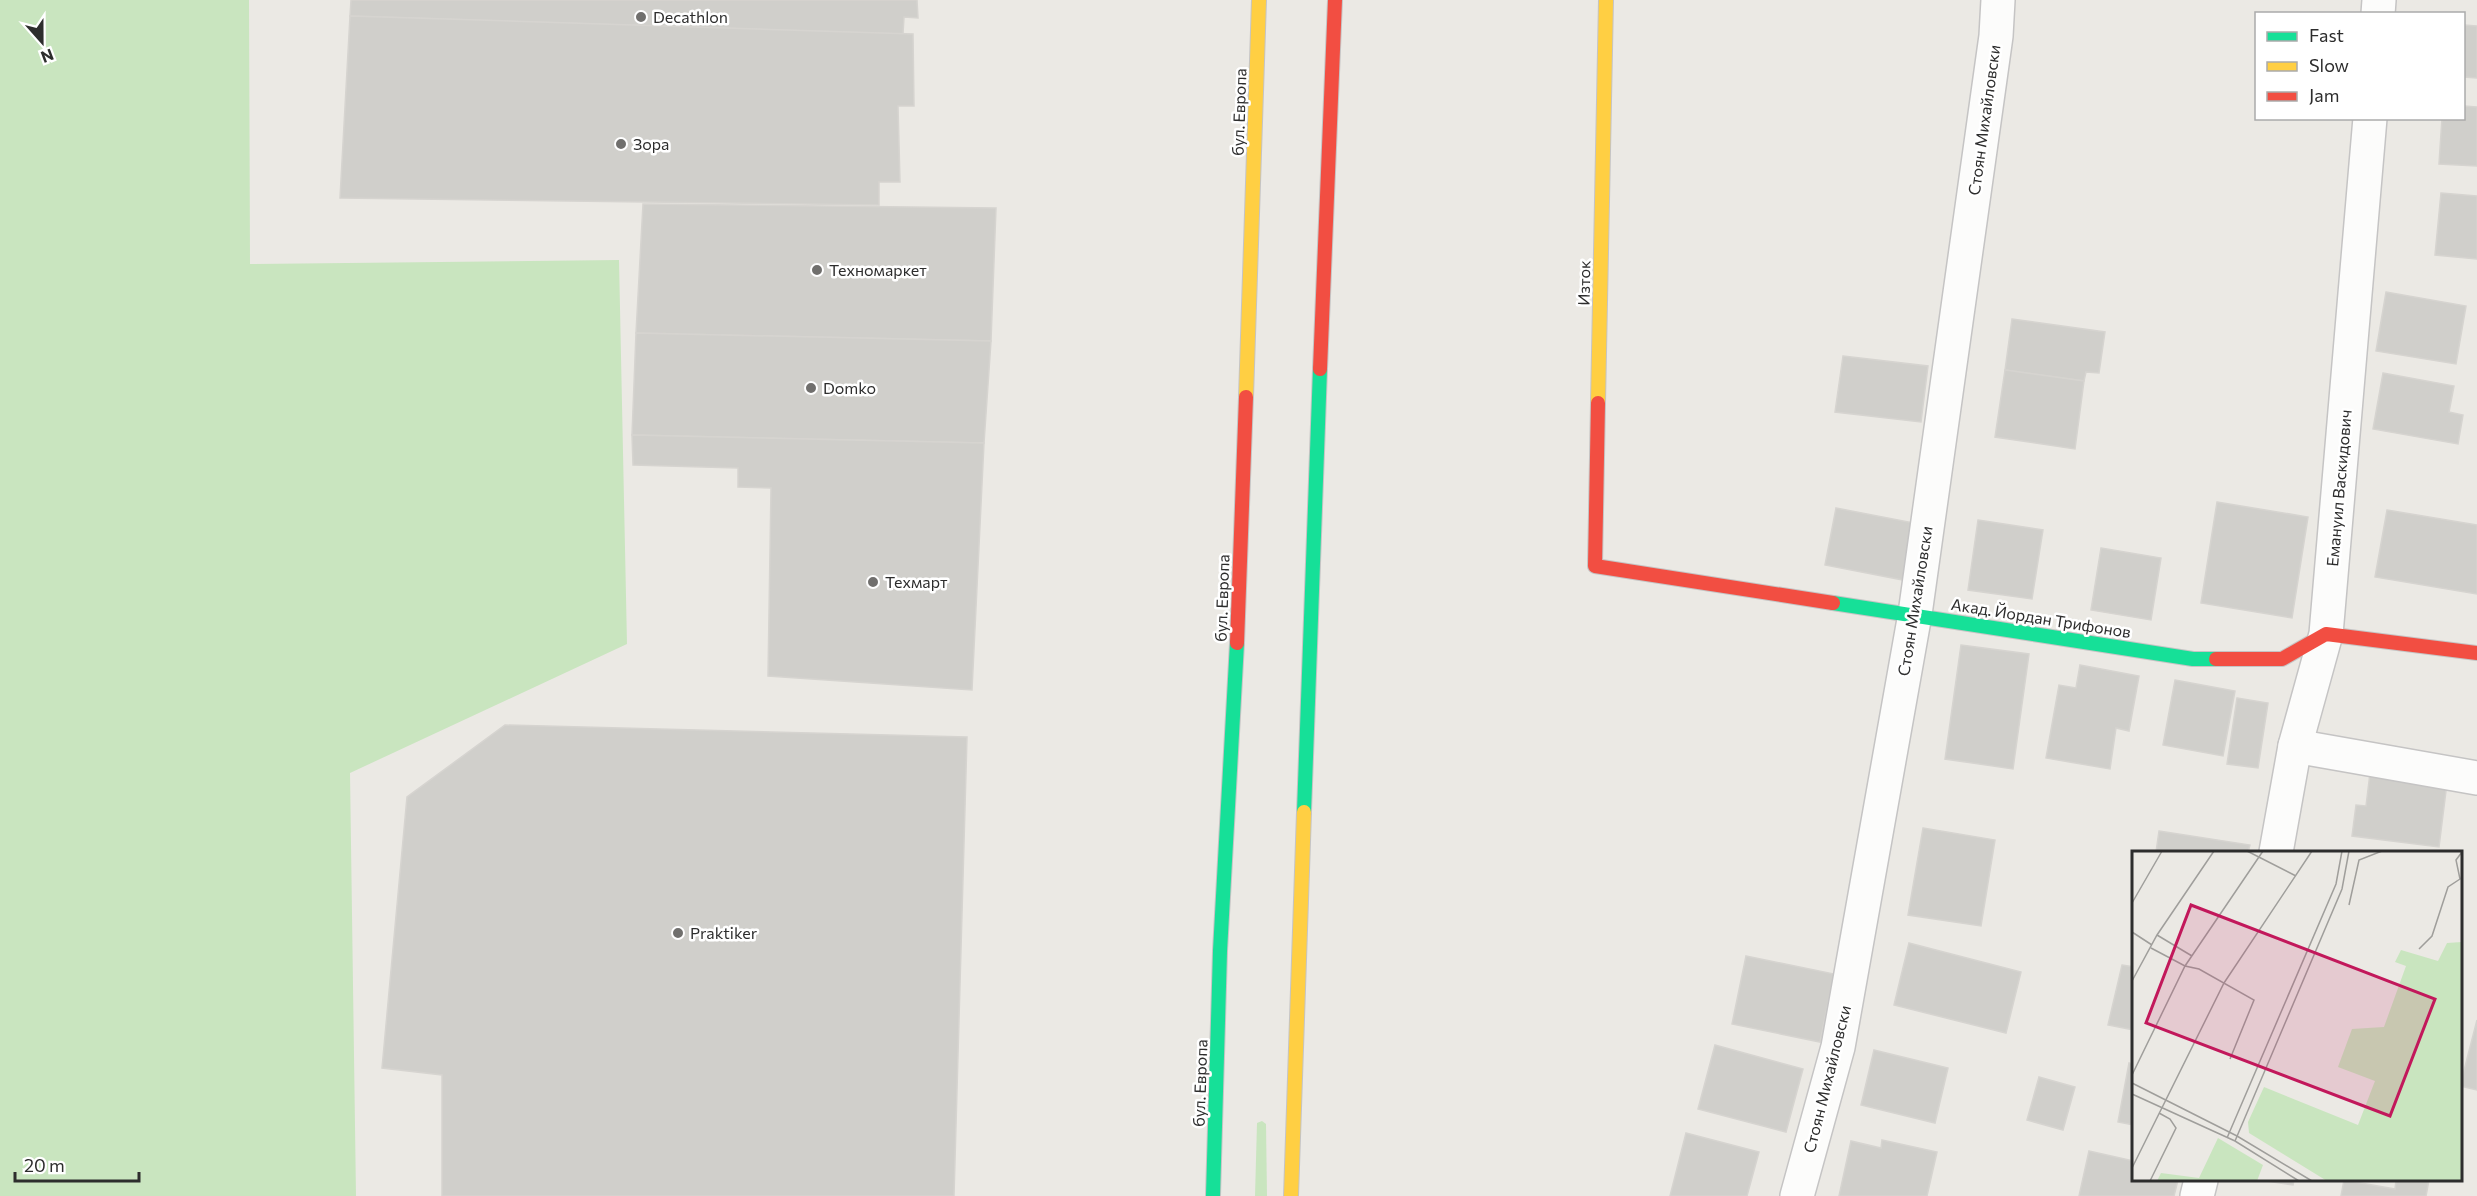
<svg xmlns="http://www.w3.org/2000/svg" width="2477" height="1196" font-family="Commissioner,sans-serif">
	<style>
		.green { fill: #c9e5bf }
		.building { fill: #d0cfcb; stroke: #d6d4d0; stroke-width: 1.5 }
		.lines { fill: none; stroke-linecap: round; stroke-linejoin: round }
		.street-casing { stroke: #c5c4c4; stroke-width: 36 }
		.fast-casing { stroke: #c5c4c4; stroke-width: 16 }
		.slow-casing { stroke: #c5c4c4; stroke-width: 16 }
		.jam-casing { stroke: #c5c4c4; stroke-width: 16 }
		.street { stroke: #fcfcfb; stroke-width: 33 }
		.fast { stroke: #16e098; stroke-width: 14 }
		.slow { stroke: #ffcf43; stroke-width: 14 }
		.jam { stroke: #f24e42; stroke-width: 14 }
		.poi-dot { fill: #706f6d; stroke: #fff; stroke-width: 2 }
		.labels { text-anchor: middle; stroke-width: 5; stroke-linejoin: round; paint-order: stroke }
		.poi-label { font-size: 16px; fill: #2d2d2d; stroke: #fff; text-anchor: start }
		.street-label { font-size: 16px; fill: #2d2d2d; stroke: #fff }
		.inset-road { fill: none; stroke: #9f9e9b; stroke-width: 1.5 }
		.view { fill: #c2185b; fill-opacity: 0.15; stroke: #c2185b; stroke-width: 3 }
		.inset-edge { fill: none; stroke: #2d2d2d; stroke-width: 3 }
	</style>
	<rect width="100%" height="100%" fill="#ebe9e4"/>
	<g class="green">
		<path d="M0,0h249l1,264 369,-4 8,384 -277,129 6,423h-356z"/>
		<path d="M1262,1121l4,3 1,72h-12l2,-73z"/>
	</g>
	<g class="building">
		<path d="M351,0h566l1,18 -14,-1 -1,17 -553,-18z"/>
		<path d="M350,16l563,18 1,72h-16l2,76h-21v23l-539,-7z"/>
		<path d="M2464,25l13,1v52l-13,-1z"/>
		<path d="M2464,106l13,1v59l-38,-2 3,-46h22z"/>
		<path d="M2441,193l36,3v63l-42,-4z"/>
		<path d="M643,204l353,4 -5,133 -355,-8z"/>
		<path d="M2386,292l80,14 -10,58 -80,-13z"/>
		<path d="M2012,319l93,13 -6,41 -13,-1 -2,9 -79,-11z"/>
		<path d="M636,333l355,8 -7,102 -352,-8z"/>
		<path d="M1843,356l85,10 -7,56 -86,-10z"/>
		<path d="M2005,370l79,11 -9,68 -80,-12z"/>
		<path d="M2383,373l71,13 -5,26 14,3 -5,29 -85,-15z"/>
		<path d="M632,435l352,8 -12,247 -204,-14 3,-188 -33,-1v-19l-105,-3z"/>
		<path d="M2217,502l91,15 -16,101 -91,-15z"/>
		<path d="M1836,508l78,15 -11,57 -78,-15z"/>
		<path d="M2387,510l90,15v69l-102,-17z"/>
		<path d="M1978,520l65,10 -11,69 -64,-9z"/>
		<path d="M2101,548l60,10 -10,62 -60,-10z"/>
		<path d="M1961,645l68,9 -16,115 -68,-10z"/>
		<path d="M2080,665l59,11 -10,55 -13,-3 -6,41 -64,-11 13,-73 17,3z"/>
		<path d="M2175,680l60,11 -12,65 -60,-11z"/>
		<path d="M2237,698l31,5 -10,65 -31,-4z"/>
		<path d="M505,725l462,12 -13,459h-512v-121l-60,-7 25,-271z"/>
		<path d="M2370,773l77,10 -8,64 -87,-11 4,-31 10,1z"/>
		<path d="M1923,828l72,12 -14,86 -73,-11z"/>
		<path d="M2159,831l91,14 -2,7h-92z"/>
		<path d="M1909,943l112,29 -15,61 -112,-28z"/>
		<path d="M1746,956l88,18 -14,68 -88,-18z"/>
		<path d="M2122,965l12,2v63l-26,-5z"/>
		<path d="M2477,1020v70l-17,-4z"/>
		<path d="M1715,1045l88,24 -17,63 -88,-23z"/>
		<path d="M1874,1050l74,18 -13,55 -74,-18z"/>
		<path d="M2129,1063l5,1v61l-16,-3z"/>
		<path d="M2039,1077l36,10 -12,43 -36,-10z"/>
		<path d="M1686,1133l73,19 -12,44h-77z"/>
		<path d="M1882,1140l55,12 -10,44h-88l12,-55 30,7z"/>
		<path d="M2089,1151l45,10v19h44l-4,16h-95z"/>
		<path d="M2260,1180h34l-1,5z"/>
		<path d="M2344,1180l51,9 1,-9h33l-3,16h-85z"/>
	</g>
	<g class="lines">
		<defs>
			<g id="street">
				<path d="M2378,14l1,-14"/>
				<path d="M2295,746l182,32"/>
				<path d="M2276,852l19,-106 31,-112 44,-516"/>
				<path d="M1797,1196l41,-149 77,-433 81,-578 2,-36"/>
				<path d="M2197,1196l4,-16"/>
			</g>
			<g id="fast">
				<path d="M1833,603l360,56h23"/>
				<path d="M1304,812l16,-443"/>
				<path d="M1213,1196l7,-245 17,-308"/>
			</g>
			<g id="slow">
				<path d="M1246,397l13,-397"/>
				<path d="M1598,403l8,-403"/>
				<path d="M1291,1196l13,-384"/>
			</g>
			<g id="jam">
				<path d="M1320,369l15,-369"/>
				<path d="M1598,403l-3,163 238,37"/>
				<path d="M1237,643l9,-246"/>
				<path d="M2216,659h66l44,-25 151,19"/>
			</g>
		</defs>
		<use href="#street" class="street-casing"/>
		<use href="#fast" class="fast-casing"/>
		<use href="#slow" class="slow-casing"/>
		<use href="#jam" class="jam-casing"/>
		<use href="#street" class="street"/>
		<use href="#fast" class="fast"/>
		<use href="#slow" class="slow"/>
		<use href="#jam" class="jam"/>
	</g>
	<g class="poi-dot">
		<circle cx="641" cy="17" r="6"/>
		<circle cx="621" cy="144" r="6"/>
		<circle cx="817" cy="270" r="6"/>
		<circle cx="811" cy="388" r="6"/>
		<circle cx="873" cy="582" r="6"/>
		<circle cx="678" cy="933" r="6"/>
	</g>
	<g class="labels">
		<g class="poi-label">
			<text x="653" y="23">Decathlon</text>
			<text x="633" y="150">Зора</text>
			<text x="829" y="276">Техномаркет</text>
			<text x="823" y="394">Domko</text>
			<text x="885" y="588">Техмарт</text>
			<text x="690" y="939">Praktiker</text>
		</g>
		<g class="street-label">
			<text transform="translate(1239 112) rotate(-88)" y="6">бул. Европа</text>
			<text transform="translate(1984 120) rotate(-82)" y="6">Стоян Михайловски</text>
			<text transform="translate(1584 283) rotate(-89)" y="6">Изток</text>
			<text transform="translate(2339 488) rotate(-85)" y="6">Емануил Васкидович</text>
			<text transform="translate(1222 598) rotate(-88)" y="6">бул. Европа</text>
			<text transform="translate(1915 601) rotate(-81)" y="6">Стоян Михайловски</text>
			<text transform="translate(2041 618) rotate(9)" y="6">Акад. Йордан Трифонов</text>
			<text transform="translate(1827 1079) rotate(-76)" y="6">Стоян Михайловски</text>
			<text transform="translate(1200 1083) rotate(-88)" y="6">бул. Европа</text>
		</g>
	</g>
	<g transform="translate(2132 851)">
		<rect width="330" height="330" fill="#ebe9e4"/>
		<path d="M330,91v239h-135l-78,-48 -1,-11 16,-35 94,38 17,-44 -37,-14 14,-38 32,-2 22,-61 -11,-4 6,-12 37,11 9,-18zM86,287l45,27 -6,16h-100l4,-8 38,5z" fill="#c9e5bf"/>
		<path class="inset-road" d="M115,0l49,25M0,52l30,-52M217,54l10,-45 23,-9M0,81l20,13M25,84l35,21M19,97l34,18 14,3 55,31 -24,59M287,98l13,-13 16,-49 12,-8 -4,-19 6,-8M0,130l25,-46 57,-84M0,224l53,-109 78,-115M0,232l105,53 75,45M0,243l103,47 64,40M95,287l109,-254 6,-33M103,290l107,-252 7,-38M0,317l92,-185 88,-132M18,330l26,-53 -6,-9 -11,-6"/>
		<path class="view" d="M59,54l244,94 -45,117 -244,-93z"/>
		<rect width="330" height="330" class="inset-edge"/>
	</g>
	<rect x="2255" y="12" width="210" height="108" fill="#ffffff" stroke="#ababab" stroke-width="1.5"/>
	<rect x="2267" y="32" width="30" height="9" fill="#16e098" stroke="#ababab" stroke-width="1.5"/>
	<text x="2309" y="42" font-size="18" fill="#2d2d2d">Fast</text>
	<rect x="2267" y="62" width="30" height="9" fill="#ffcf43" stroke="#ababab" stroke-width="1.5"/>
	<text x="2309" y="72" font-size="18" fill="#2d2d2d">Slow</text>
	<rect x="2267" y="92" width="30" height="9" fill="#f24e42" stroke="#ababab" stroke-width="1.5"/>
	<text x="2309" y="102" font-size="18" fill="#2d2d2d">Jam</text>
	<g transform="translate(42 42) rotate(159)" stroke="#ffffff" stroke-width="4.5" paint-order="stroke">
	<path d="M0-4.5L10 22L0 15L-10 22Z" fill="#2d2d2d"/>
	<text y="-9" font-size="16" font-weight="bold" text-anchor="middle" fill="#2d2d2d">N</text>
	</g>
	<path d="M15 1172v9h124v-9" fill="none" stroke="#2d2d2d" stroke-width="3"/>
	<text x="24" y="1172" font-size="18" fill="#2d2d2d" stroke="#ffffff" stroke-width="4.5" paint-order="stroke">20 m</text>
</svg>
